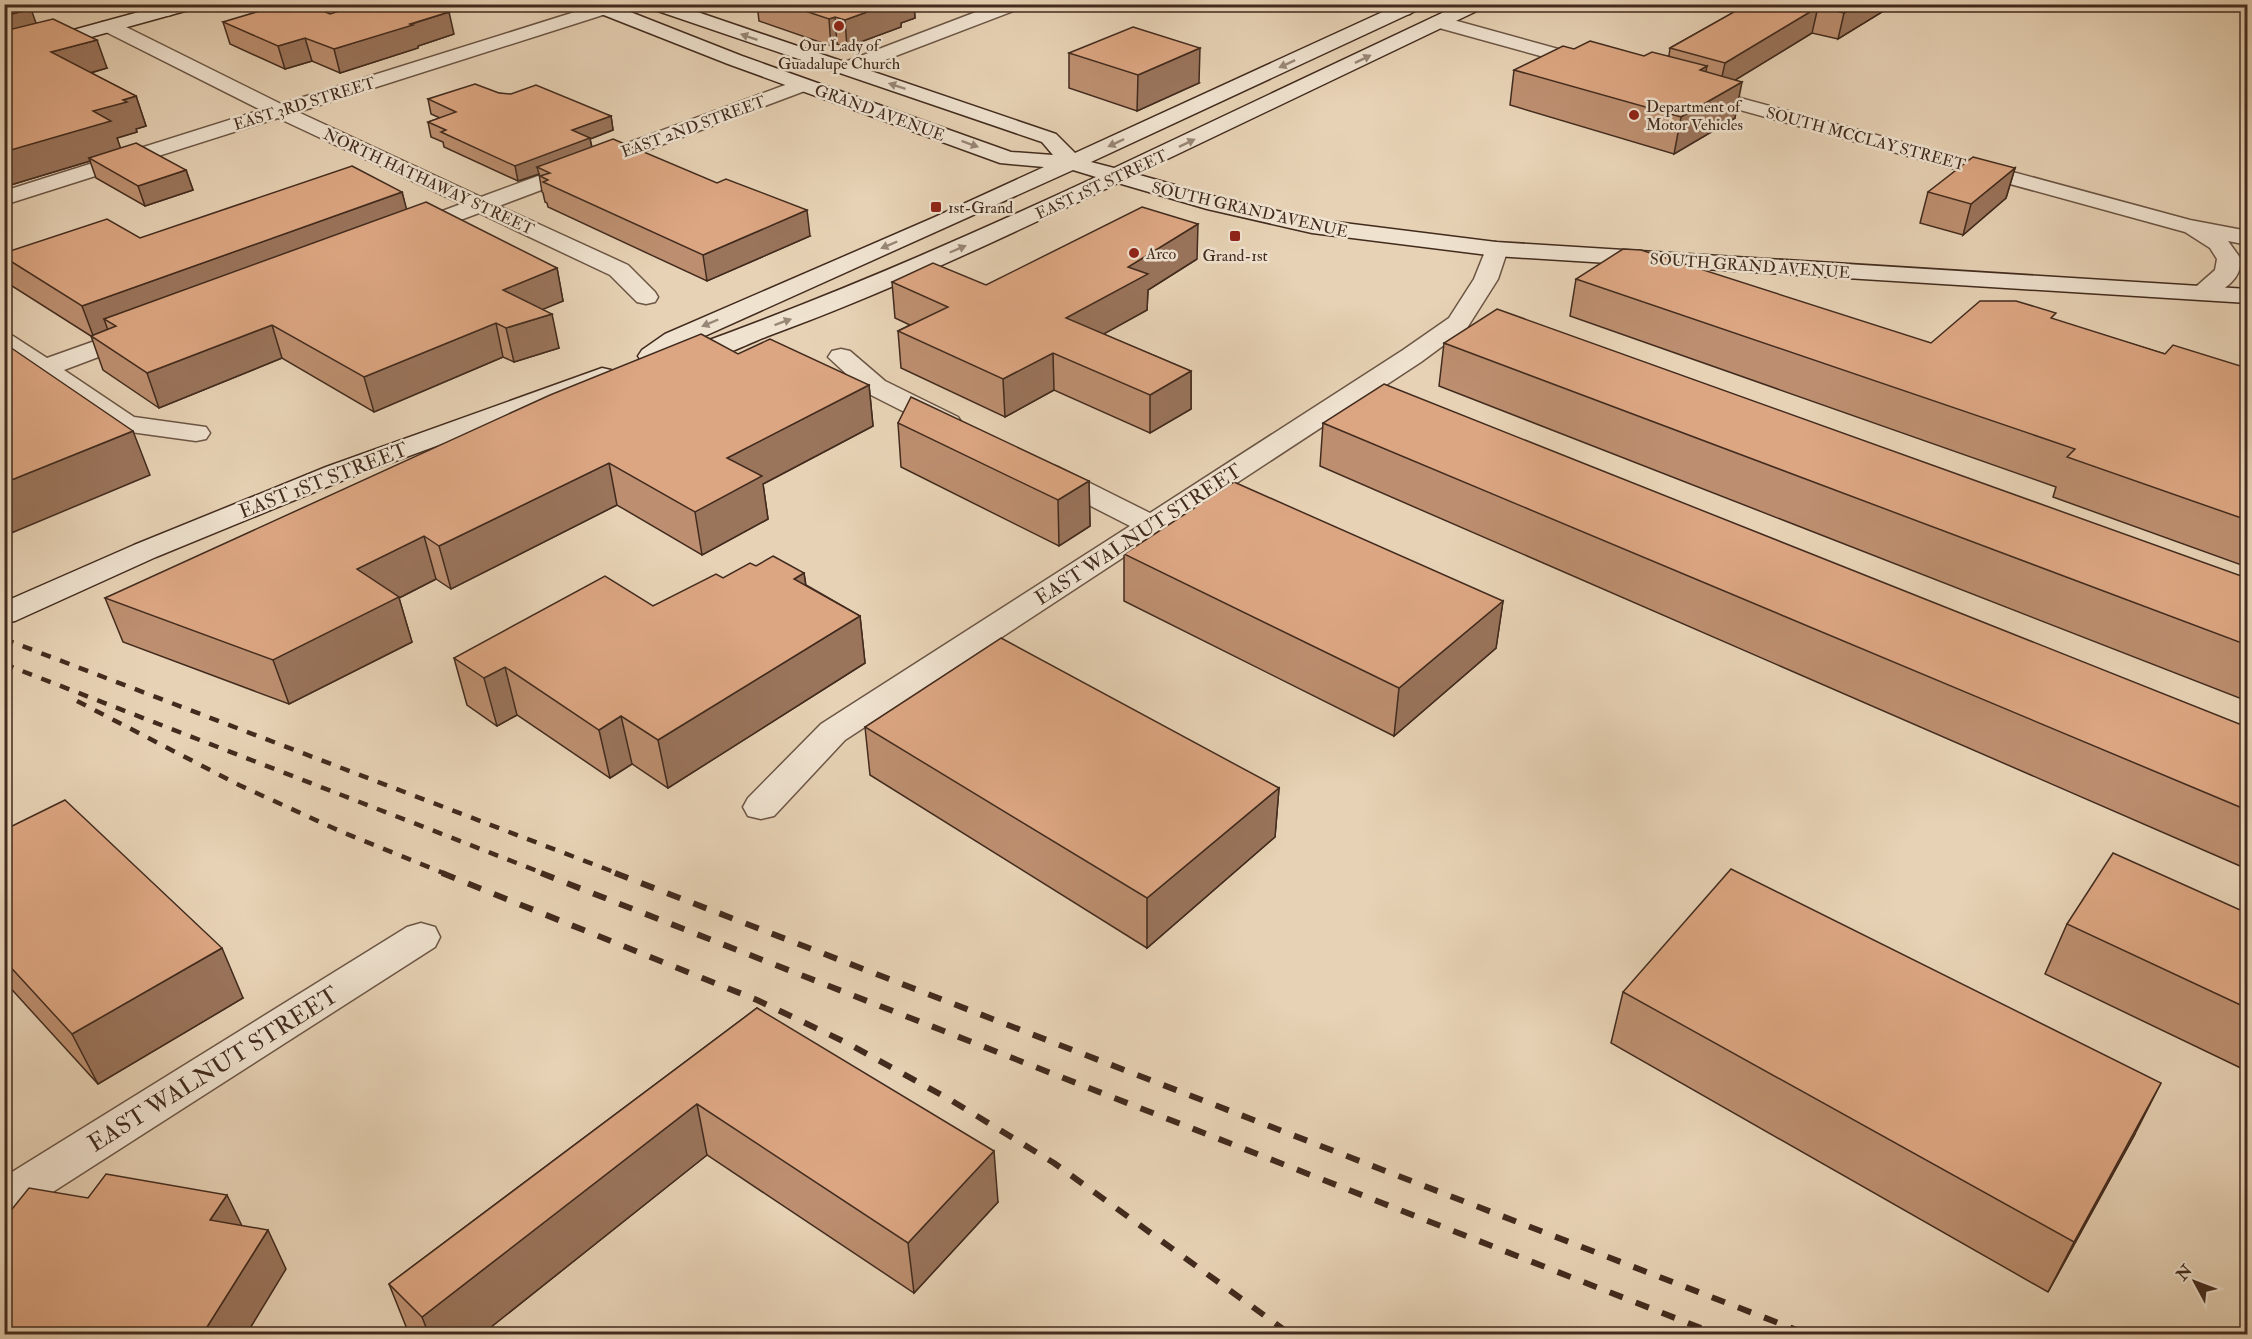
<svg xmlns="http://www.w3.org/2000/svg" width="2252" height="1339" font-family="'IM FELL Double Pica',serif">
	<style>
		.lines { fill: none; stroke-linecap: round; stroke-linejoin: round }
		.street-casing { stroke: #6b5544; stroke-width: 3 }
		.secondary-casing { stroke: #422b1e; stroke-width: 3 }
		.street { fill: #efe2cf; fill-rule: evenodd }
		.secondary { fill: #efe2cf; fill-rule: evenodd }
		.rail-far1 { stroke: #422b1e; stroke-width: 4.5; stroke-dasharray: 10 10; stroke-linecap: butt }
		.rail { stroke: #422b1e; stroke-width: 6; stroke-dasharray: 14 14; stroke-linecap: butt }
		.wall { fill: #bd8f70; stroke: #422b1e; stroke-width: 1.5 }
		.shaded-wall { fill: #9a745b; stroke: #422b1e; stroke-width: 1.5 }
		.building { fill: #dca682; stroke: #422b1e; stroke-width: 1.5 }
		.oneway { fill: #988676 }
		.poi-dot { fill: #8f2418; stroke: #efe2cf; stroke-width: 2 }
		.labels { text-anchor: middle; stroke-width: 5; stroke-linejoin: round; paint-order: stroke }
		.far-poi-label { font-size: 16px; fill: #422b1e; stroke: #efe2cf; text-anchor: start }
		.far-street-label { font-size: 16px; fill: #422b1e; stroke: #efe2cf }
		.street-label { font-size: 20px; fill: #422b1e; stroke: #efe2cf }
		.near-street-label { font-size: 24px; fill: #422b1e; stroke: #efe2cf }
	</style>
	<rect width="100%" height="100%" fill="#e7d2b5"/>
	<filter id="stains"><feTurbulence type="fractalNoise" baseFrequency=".00333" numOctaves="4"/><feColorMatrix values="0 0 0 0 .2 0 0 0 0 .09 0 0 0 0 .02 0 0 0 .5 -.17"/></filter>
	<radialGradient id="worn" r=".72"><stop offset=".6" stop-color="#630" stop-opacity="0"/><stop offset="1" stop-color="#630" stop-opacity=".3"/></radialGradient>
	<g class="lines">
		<defs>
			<g id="street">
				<path d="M141,4h25l8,7 -3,4c-10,2 -23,-2 -30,-11z"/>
				<path d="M997,4h27l-3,4 -170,65h-14l-3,-4 3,-4z"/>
				<path d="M1373,4l37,2 3,4 -3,4 -6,1 -28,-7z"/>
				<path d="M597,5l10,-1 5,5 -3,4 -311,99 183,85 315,-116h14l3,4 -3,4 -311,117 129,59 27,27 3,5 -3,5 -9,2 -9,-2 -27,-27 -131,-62 -61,23 -8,2 -8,-2 -4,-5 4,-5 59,-22 -183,-86 -274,87v-14l257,-81 -159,-80 -2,-4 2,-4h14l165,82z"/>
				<path d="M1439,16l159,44 3,4 -3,4 -7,2 -159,-44 -2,-4 2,-4z"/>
				<path d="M1696,86l494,134 58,11v14l-20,-4 13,18c-1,4 -1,10 -3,14 -6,14 -31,28 -45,24l-3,-5 25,-22 2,-11 -7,-11 -25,-16 -496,-136 -3,-4 3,-4z"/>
				<path d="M1496,242l8,2 4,5 -10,30 -31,49 -46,34 -576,378 -71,76 -13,3 -13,-3 -5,-9 5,-9 73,-74 309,-198 -92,-47 -4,-6 4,-6 10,-3 10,3 92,46 253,-163 46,-32 25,-39 14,-35z"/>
				<path d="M137,326l9,3 4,5 -4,5 -82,31 70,47 72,10 4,6 -4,6 -10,2 -80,-11 -112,-77v-20l9,3 34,22z"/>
				<path d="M841,349l9,2 35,30 73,36 4,6 -4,6 -10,2 -10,-2 -71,-36 -39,-36 4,-6z"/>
				<path d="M421,923l14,4 5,10 -5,10 -415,266 -16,6v-42l403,-250z"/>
			</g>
			<g id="secondary">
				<path d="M168,4h31l-3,4 -192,53v-12z"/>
				<path d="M583,4h27l132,52 269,96 42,3 -11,-13 -393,-134 -3,-4h28l382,130 19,19 325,-149h25l-3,4 -331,154 23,6 347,-164h25l-3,4 -347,166 84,24 92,21 184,23 752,47v14l-752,-47 -184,-23 -105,-24 -89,-26c-115,55 -230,109 -350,153 -29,11 -67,34 -99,26l-3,-5 -15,7 -9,-2 -4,-6 4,-6 23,-16 270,-117 109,-50 -44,-4 -272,-99 -142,-56zM1073,170l23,7c-133,62 -267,120 -406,170l-12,1z"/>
				<path d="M602,368l9,2 4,6 -4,6 -265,97 -190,78 -141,64 -11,2v-21l130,-57 192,-78z"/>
			</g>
		</defs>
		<use href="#street" class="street-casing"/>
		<use href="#secondary" class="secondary-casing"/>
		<use href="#street" class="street"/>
		<use href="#secondary" class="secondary"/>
		<g class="rail-far1">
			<path d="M4,639l615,235"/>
			<path d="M4,664l541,210"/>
			<path d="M77,701l162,84 103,47 104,42"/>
		</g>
		<g class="rail">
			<path d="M442,873l315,127 90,43 102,56 105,64 236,171"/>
			<path d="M541,873l1175,461"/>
			<path d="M615,873l1192,461"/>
		</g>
	</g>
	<g class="wall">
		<path d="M4,4l32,19 71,45 -16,5 45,23 10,30 -10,3 1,3 -20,6 3,10 66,22 7,20 -48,16 -49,-28 -6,-17 -86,26z"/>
		<path d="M757,4h157l1,14 -14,5v4l-54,20 -10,-3 -6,2 -72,-25z"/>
		<path d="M1268,4h18l-7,3z"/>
		<path d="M1739,4h156l-57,35 -26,-6 -77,47v38l-61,36 -164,-49 4,-35 60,-21 70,7h25l1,-8 68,-38z"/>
		<path d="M330,14l124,20 -36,12v2l-78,25 -28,-12 -27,8 -55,-25 -7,-22z"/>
		<path d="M1069,53l130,30 -62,28 -68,-23z"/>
		<path d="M499,93l112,23 2,14 -23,9 2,8 218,89 -103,45 -159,-74 -1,-4 -2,-1 -2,-9 -1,-1 -3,-18 -21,7 -74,-34 -1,-5 -12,-5 -3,-15 12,-4 -9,-4 -3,-15z"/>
		<path d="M2015,168l-9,30 -43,37 -43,-12 8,-31z"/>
		<path d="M402,192l4,17 151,59 6,33 -21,8 17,39 -45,14 -11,-5 -129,55 -92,-54 -123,50 -56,-38 -12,-34 -79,-50 -8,-20v-13l136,-15z"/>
		<path d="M1197,259l-49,31 -1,20 -44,24 88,37v38l-41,24 -96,-43 -49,27 -104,-49 -3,-37 12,-6 -15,-7 -3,-36 94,3z"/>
		<path d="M1576,279l355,64 123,-23 111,34 82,14v199l-194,-70 3,-10 -486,-171z"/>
		<path d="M1444,343l803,235v123l-808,-315z"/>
		<path d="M738,354l131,31 4,41 -110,58 5,35 -66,36 -85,-50 -166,84 -15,-10 -37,19 13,44 -123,62 -166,-62 -18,-44z"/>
		<path d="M898,423l191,58 1,45 -31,20 -158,-79z"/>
		<path d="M1323,423l924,304v142l-927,-403z"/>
		<path d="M1124,554l379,47 -7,47 -102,88 -270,-135z"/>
		<path d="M756,566l48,7 2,12 54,31 5,47 -197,125 -36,-24 -22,14 -93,-63 -20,11 -30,-21 -13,-47 199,-52z"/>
		<path d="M865,727l414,61 -4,49 -128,111 -277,-173z"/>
		<path d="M4,830l239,168 -145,86 -94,-103z"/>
		<path d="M2247,913v158l-202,-97 22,-50z"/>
		<path d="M1623,992l512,142 -87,158 -437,-249z"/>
		<path d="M757,1008l241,194 -84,91 -207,-138 -226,180 -72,-1 -20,-50z"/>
	</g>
	<g class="shaded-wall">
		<path d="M889,4h25l1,14 -14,5v4l-54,20 -2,-27z"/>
		<path d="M1859,4h36l-57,35 6,-26z"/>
		<path d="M1818,7l-6,26 -93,57 6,-27z"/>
		<path d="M31,9l10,28 -37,10v-31z"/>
		<path d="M449,12l5,22 -36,12v2l-78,25 -6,-24z"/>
		<path d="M835,17l2,27 -6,2 -2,-27z"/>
		<path d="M305,38l7,23 -27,8 -7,-23z"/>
		<path d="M97,40l10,28 -46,13 -10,-29z"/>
		<path d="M1200,48l-1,35 -62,28 1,-36z"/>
		<path d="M1707,66l-7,36v-32z"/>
		<path d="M1742,82l-7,36 -61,36 7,-37z"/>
		<path d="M136,96l10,30 -10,3 1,3 -20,6 5,14 -33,6 1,3 -86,26v-35l89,-41 30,-11z"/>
		<path d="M611,116l2,14 -23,9 3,15 -56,13 2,7 -21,7 -3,-15 57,-36z"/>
		<path d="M2015,168l-9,30 -43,37 8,-31z"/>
		<path d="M186,170l7,20 -48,16 -7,-20z"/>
		<path d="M402,192l8,30 -306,97 5,14 -15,5 -12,-32z"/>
		<path d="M807,210l3,26 -103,45 -4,-26z"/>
		<path d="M1198,224l-1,35 -49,31 -1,20 -81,45v-37l62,-51z"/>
		<path d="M557,268l6,33 -53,22 -7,-33z"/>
		<path d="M552,314l7,34 -45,14 -8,-34z"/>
		<path d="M496,323l7,34 -129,55 -10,-35z"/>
		<path d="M272,325l10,33 -123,50 -12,-35z"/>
		<path d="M1053,353l1,37 -49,27 -2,-38z"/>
		<path d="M1191,371v38l-41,24v-38z"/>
		<path d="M869,385l4,41 -110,58 5,35 -66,36 -7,-43 32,-54z"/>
		<path d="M133,431l17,44 -146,61v-53z"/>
		<path d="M609,463l8,42 -166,84 -12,-43z"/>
		<path d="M1089,481l1,45 -31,20 -1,-46z"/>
		<path d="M424,536l12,43 -37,19 13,44 -123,62 -16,-44 84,-91z"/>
		<path d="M804,573l6,47 -16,-41z"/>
		<path d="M1503,601l-7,47 -102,88 5,-48z"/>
		<path d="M860,616l5,47 -197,125 -10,-48z"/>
		<path d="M505,667l12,48 -20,11 -13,-48z"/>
		<path d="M621,716l11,48 -22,14 -11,-48z"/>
		<path d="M1279,788l-4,49 -128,111v-50z"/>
		<path d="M222,948l21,50 -145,86 -26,-50z"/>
		<path d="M2161,1083l-26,51 -87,158 26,-50z"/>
		<path d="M697,1104l10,51 -226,180h-52l-7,-18z"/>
		<path d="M994,1151l4,51 -84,91 -6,-50z"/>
		<path d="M227,1195l19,39 -36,-14z"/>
		<path d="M268,1230l18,39 -40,66h-44z"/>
	</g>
	<g class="building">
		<path d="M4,4h18l9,5 -27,7z"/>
		<path d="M283,4h24l23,10 33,-10h68l18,8 -39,12 3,1 -79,24 -29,-11 -27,8 -55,-24z"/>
		<path d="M784,4h105l-44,16 -10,-3 -6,2z"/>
		<path d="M1748,4h111l-15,9 -26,-6 -93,56 -55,-15z"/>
		<path d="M53,19l44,21 -46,12 85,44 -13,4 4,2 -34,9 18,10 -107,31v-121z"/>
		<path d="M1133,27l67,21 -62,27 -69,-22z"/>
		<path d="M1590,41l54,15 8,-4 55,14 -7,4 42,12 -61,35 -167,-47 49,-24 11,3z"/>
		<path d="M475,84l24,9 12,1 25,-9 75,31 -39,14 18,8 -75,28 -74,-34 5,-2 -18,-8 28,-10 -28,-13z"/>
		<path d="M613,139l104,44 9,-4 81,31 -104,45 -160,-73 5,-2 -8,-4 10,-3 -13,-6z"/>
		<path d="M136,143l50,27 -48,16 -49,-28z"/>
		<path d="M1973,157l42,11 -44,36 -43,-12z"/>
		<path d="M352,166l50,26 -320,114 -78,-49v-4l103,-34 33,19z"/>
		<path d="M426,202l131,66 -54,22 49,24 -46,14 -10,-5 -132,54 -92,-52 -125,48 -56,-37 25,-10 -12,-7z"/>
		<path d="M1142,207l56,17 -70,43 20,7 -82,44 125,53 -41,24 -97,-42 -50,26 -105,-48 50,-24 -56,-25 41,-19 53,22z"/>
		<path d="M1623,249l18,1 290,93 49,-42h36l40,12 -5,5 114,36 8,-9 74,23v152l-180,-63 8,-8 -499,-170z"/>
		<path d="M1497,309l750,269v67l-803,-302z"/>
		<path d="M701,334l37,20 32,-15 99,46 -142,73 35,18 -67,36 -86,-49 -170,83 -15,-10 -67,33 42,28 -126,63 -168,-62 445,-203z"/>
		<path d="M4,343l129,88 -129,52z"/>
		<path d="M1384,384l863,343v83l-924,-387z"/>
		<path d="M911,397l178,84 -31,19 -160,-77z"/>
		<path d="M1234,482l269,119 -104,87 -275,-134z"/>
		<path d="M773,556l31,17 -10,6 66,37 -202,124 -37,-24 -22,14 -94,-63 -21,11 -30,-20 151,-82 48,30 63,-32 7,4 27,-15 6,3z"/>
		<path d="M1001,638l278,150 -132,110 -282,-171z"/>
		<path d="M65,800l157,148 -150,86 -68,-74v-130z"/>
		<path d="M2113,853l134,60v95l-180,-84z"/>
		<path d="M1731,869l430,214 -87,159 -451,-250z"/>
		<path d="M757,1008l237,143 -86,92 -211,-139 -275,213 -33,-33z"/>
		<path d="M106,1174l121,21 -17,25 58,10 -66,105h-198v-116l25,-31 59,10z"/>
	</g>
	<defs><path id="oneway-solid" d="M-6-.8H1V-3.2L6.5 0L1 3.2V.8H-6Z" transform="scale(1.5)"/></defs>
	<g class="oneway">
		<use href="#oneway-solid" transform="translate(749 37) rotate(-161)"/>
		<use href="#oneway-solid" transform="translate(1363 59) rotate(-26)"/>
		<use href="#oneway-solid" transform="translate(1287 64) rotate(155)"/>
		<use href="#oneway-solid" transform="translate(897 86) rotate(-162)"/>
		<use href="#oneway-solid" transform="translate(1116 143) rotate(155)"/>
		<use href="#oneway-solid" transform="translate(1187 143) rotate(-26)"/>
		<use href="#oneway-solid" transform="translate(970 144) rotate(20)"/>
		<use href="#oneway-solid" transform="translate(889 245) rotate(157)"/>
		<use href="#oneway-solid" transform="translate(958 249) rotate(-23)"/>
		<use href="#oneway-solid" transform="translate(783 322) rotate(-20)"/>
		<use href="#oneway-solid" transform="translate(710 323) rotate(157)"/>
	</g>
	<g class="poi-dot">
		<circle cx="839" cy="26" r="6"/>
		<circle cx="1634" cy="115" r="6"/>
		<rect x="930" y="201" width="12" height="12" rx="3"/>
		<rect x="1229" y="230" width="12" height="12" rx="3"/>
		<circle cx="1134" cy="253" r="6"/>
	</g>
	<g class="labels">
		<g class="far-poi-label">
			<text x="839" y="51" text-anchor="middle">Our Lady of<tspan x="839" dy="18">Guadalupe Church</tspan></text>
			<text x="1646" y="112">Department of<tspan x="1646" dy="18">Motor Vehicles</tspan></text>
			<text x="948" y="213">1st-Grand</text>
			<text x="1146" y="259">Arco</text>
			<text x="1235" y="261" text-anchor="middle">Grand-1st</text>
		</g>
		<g class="far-street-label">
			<text transform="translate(304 103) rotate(-17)" y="6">EAST 3RD STREET</text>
			<text transform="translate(880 112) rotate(20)" y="6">GRAND AVENUE</text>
			<text transform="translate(693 126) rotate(-20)" y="6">EAST 2ND STREET</text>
			<text transform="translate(1866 138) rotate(15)" y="6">SOUTH MCCLAY STREET</text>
			<text transform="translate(429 181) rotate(25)" y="6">NORTH HATHAWAY STREET</text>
			<text transform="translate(1101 184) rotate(-25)" y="6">EAST 1ST STREET</text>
			<text transform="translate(1250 209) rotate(13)" y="6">SOUTH GRAND AVENUE</text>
			<text transform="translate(1750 265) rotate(4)" y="6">SOUTH GRAND AVENUE</text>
		</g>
		<g class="street-label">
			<text transform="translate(323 480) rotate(-21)" y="7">EAST 1ST STREET</text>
			<text transform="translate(1138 534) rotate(-33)" y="7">EAST WALNUT STREET</text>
		</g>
		<g class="near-street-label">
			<text transform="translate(213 1069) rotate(-32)" y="8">EAST WALNUT STREET</text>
		</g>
	</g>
	<rect width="2252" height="1339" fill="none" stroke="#e7d2b5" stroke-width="24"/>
	<rect x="6" y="6" width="2240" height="1327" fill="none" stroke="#422b1e" stroke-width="3"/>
	<rect x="12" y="12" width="2228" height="1315" fill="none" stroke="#422b1e" stroke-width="1.5"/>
	<g transform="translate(2195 1282) rotate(311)" stroke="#efe2cf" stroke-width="4.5" paint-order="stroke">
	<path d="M0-4.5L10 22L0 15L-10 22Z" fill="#422b1e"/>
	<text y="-9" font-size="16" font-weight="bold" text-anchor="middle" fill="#422b1e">N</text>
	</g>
	<rect width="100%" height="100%" filter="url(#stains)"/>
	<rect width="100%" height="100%" fill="url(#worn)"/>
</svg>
